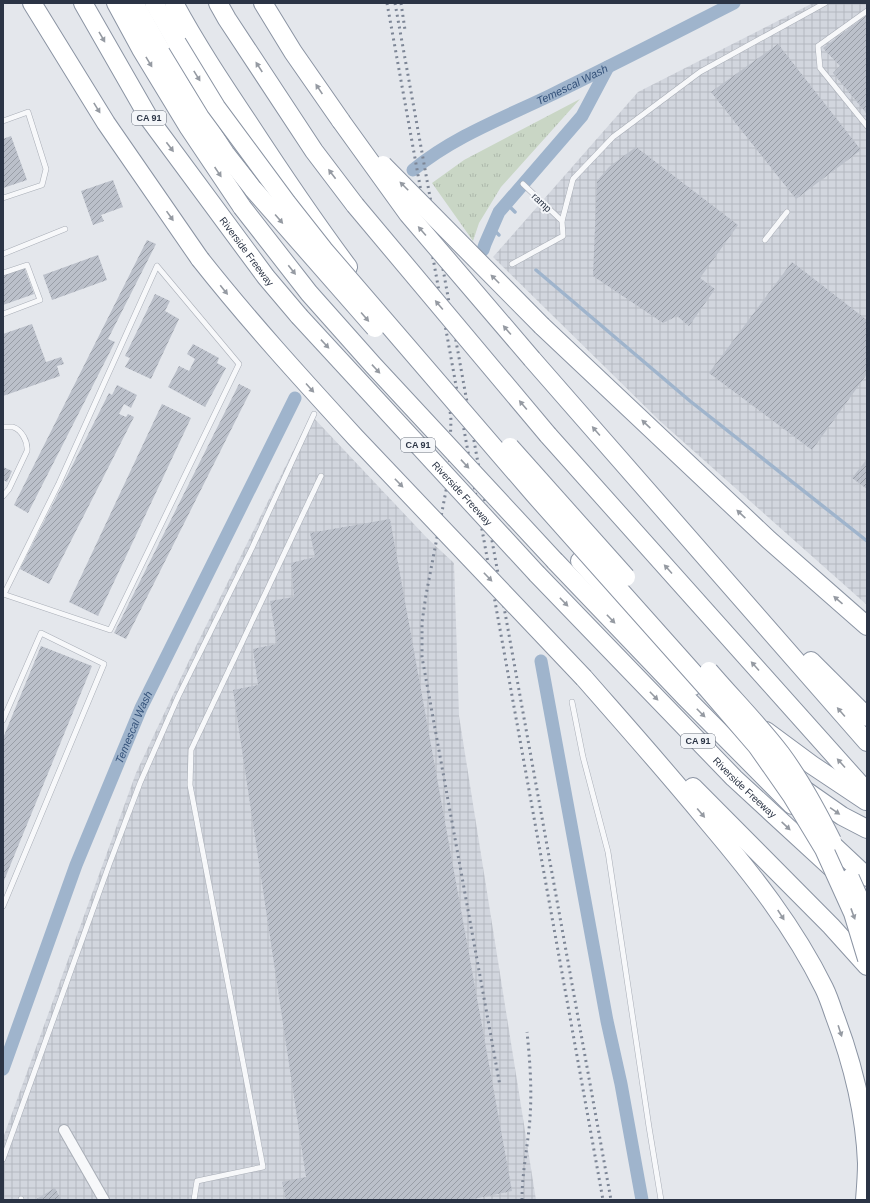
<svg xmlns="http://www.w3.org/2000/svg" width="870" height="1203" font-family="Arial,sans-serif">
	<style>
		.industrial { fill: url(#industrial-grid) }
		.grass { fill: url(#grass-tufts) }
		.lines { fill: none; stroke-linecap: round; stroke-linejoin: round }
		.stream { stroke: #9fb4cc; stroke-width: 3.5 }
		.canal { stroke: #9fb4cc; stroke-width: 13 }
		.building { fill: url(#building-hatch) }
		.lane-casing { stroke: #a9aeb7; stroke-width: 6 }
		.street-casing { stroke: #a9aeb7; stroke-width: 12 }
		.highway-casing { stroke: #8b94a3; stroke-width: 20 }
		.lane { stroke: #f7f8fa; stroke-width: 5 }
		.street { stroke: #f7f8fa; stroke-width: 10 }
		.highway { stroke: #fff; stroke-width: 18 }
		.rail { stroke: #7d8696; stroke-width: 3; stroke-dasharray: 2 4; stroke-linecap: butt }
		.highway-bridge-casing { stroke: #8b94a3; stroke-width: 20; stroke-linecap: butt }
		.highway-bridge { stroke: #fff; stroke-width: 18 }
		.oneway { fill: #959aa2 }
		.labels { text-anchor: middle; stroke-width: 4; stroke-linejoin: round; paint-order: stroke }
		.shield { fill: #f4f6f9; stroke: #676e7b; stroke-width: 1 }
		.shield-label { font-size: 9px; font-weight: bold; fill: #2b3445 }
		.street-label { font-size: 10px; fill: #2b3445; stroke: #f4f6f9 }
		.water-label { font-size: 11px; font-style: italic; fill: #34527a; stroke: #f4f6f9 }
	</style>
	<defs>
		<pattern id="industrial-grid" width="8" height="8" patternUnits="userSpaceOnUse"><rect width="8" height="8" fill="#d2d6de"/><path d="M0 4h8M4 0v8" fill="none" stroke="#b4b8c0"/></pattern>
		<pattern id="grass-tufts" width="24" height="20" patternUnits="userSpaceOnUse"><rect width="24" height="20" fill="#c9d6c5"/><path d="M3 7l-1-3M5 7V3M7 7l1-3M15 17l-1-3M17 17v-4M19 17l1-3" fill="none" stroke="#adb8ab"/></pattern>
		<pattern id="building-hatch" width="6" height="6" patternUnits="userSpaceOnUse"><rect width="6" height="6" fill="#bbc0ca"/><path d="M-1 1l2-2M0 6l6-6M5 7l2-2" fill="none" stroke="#989da6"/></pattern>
	</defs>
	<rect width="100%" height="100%" fill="#e4e7ec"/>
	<g class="industrial">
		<path d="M813,3h54v602l-206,-183 -168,-165 145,-165z"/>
		<path d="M311,415l117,124 26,24 5,153 77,484h-533v-62l133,-365 59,-125z"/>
	</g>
	<path class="grass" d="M580,99l-79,88 -22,36 -6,18 -41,-58 32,-23z"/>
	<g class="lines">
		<g class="stream">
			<path d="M506,203l9,9"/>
			<path d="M492,228l7,7"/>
			<path d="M536,270l154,131 177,140"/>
		</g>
		<g class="canal">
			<path id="s1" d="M413,170c40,-33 90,-52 136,-74 62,-30 124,-62 185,-93"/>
			<path d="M483,250l2,-6 14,-32 83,-96 26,-49"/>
			<path d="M541,661l66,360 14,63 21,116"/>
			<path id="s2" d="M3,1069l73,-204 65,-157 154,-310"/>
		</g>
	</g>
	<g class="building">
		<path d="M867,15v99l-34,-41 7,-7 -17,-18z"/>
		<path d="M778,44l83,106 -65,49 -85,-107z"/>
		<path d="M11,136l16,44 -24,8v-49z"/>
		<path d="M636,147l102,78 -38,53 15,11 -26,37 -12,-10 -14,7 -70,-47 4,-95 12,-14z"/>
		<path d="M113,180l10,27 -22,8 3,6 -11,4 -12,-34z"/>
		<path d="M147,240l9,4 -48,95 7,3 -87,171 -14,-8z"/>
		<path d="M98,255l9,25 -55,20 -9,-25z"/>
		<path d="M792,262l75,58v54l-55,76 -103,-77z"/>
		<path d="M24,267l10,27 -31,11v-31z"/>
		<path d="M155,294l15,7 -5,10 14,8 -28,60 -26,-12 5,-9 -5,-2z"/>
		<path d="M32,324l14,38 15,-5 3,7 -7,2 3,10 -57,20v-62z"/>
		<path d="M193,344l26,14 -2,5 9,5 -21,39 -37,-20 11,-21 10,5 6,-12 -8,-5z"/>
		<path d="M239,384l12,6 -125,249 -12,-6z"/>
		<path d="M117,385l20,10 -6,13 -7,-4 -5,10 7,3 2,-3 6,3 -85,167 -29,-15 89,-176 3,2z"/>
		<path d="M162,404l29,14 -93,198 -29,-14z"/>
		<path d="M867,459v30l-15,-11z"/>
		<path d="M3,467l9,4 -5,11 -4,-2z"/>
		<path d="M390,519l122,672 -44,9h-182l-4,-18 24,-5 -73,-487 25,-5 -5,-36 24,-5 -7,-43 24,-4 -3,-34 24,-6 -5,-24z"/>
		<path d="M41,646l51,20 -89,217v-145z"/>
		<path d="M55,1188l6,12h-26z"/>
	</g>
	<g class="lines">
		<defs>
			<g id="lane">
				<path d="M867,11l-49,35 2,22 47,58"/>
				<path d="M3,121l25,-9 18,57 -4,16 -39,13"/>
				<path d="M523,184l39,37"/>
				<path d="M765,240l22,-28"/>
				<path d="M3,254l62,-25"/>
				<path d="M512,264l51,-28 -1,-15 11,-42 40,-42 87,-65 125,-69"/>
				<path d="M3,273l24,-8 13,35 -37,14"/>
				<path d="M3,427c3,0 7,0 10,0 9,3 15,15 14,24l-18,38 -6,7"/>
				<path d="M3,594l107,36 129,-266 -82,-98 -98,217 -55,111"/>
				<path d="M572,702l11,55 25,95 41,275 12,73"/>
				<path d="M3,720l38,-87 63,31 -101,242"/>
				<path d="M3,1159l106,-294 31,-82 38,-86 74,-149 62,-134"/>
				<path d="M21,1200v-1"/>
				<path d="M194,1200l3,-19 66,-14 -73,-382 1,-35 130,-274"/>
			</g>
			<path id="street" d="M64,1130l40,70"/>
			<g id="highway">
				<path d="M32,3l74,120 94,136"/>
				<path id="s3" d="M83,3l67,117 116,157 33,39"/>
				<path d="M116,3l25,46 48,79 53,79"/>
				<path d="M134,3l49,86 42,64 29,37"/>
				<path d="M154,3l23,40"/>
				<path d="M174,3c22,41 48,80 74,119 32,49 65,98 100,145"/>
				<path d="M218,3l9,16 87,132 41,54"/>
				<path d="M263,3l30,49 48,69"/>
				<path d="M542,326l227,214 98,86"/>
				<path d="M532,359l335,383"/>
				<path d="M548,435l319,357"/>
				<path d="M555,561l130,136 107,108"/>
				<path d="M580,561l113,125"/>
				<path id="s4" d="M537,574l197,204 101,93"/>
				<path d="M811,661l56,56"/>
				<path d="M584,678c42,48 84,95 124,144 44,52 86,105 116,166 4,8 7,17 10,26 18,47 31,99 33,149 0,12 -1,25 -2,37"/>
				<path d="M766,731l46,34 54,36"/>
				<path d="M693,787l138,139 36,40"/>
				<path d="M802,788l40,28 25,13"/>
				<path d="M819,832l48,45"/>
			</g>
		</defs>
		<use href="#lane" class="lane-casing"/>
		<use href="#street" class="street-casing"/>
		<use href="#highway" class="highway-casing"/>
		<use href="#lane" class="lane"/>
		<use href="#street" class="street"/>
		<use href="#highway" class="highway"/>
		<g class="rail">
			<path d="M387,3l216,1197"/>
			<path d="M395,3l216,1197"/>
			<path d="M401,3l4,27"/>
			<path d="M447,382l4,38 -2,55 -23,120 -4,27v35l78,429"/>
			<path d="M522,1200c0,-28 6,-55 8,-82 2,-29 0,-57 -3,-86"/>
		</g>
		<defs>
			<g id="highway-bridge">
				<path d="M177,43l39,64 71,96 37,47 210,244 172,193 51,59 35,50 32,53 29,64 14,46"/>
				<path d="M341,121l67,93 124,145"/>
				<path d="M383,165l159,161"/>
				<path d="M254,190l121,138"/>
				<path d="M355,205l193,230"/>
				<path d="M242,207l67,86 64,72 182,196"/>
				<path d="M200,259c49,62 102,120 155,178 76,81 153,160 229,241"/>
				<path id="s5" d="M299,316l238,258"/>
				<path d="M510,447l116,130"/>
				<path d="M709,671c24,28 50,54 72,83 20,27 36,57 51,87"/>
				<path d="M850,878l17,38"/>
			</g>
		</defs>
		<use href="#highway-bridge" class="highway-bridge-casing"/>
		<use href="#highway-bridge" class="highway-bridge"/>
	</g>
	<defs><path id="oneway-solid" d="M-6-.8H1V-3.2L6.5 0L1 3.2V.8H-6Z"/></defs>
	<g class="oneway">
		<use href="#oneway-solid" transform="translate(102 37) rotate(60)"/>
		<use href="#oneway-solid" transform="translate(149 62) rotate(59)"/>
		<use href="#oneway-solid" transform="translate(259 67) rotate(-123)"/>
		<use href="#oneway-solid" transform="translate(197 76) rotate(58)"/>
		<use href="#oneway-solid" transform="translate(319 89) rotate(-124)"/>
		<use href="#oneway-solid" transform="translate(97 108) rotate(58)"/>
		<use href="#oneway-solid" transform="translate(170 147) rotate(53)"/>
		<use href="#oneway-solid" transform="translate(218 172) rotate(56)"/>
		<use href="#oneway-solid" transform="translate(332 174) rotate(-127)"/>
		<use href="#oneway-solid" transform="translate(404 186) rotate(-135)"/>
		<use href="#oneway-solid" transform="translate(170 216) rotate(55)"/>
		<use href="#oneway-solid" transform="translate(279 219) rotate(49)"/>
		<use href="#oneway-solid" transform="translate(422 231) rotate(-131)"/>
		<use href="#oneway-solid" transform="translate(292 270) rotate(52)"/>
		<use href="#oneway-solid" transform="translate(495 279) rotate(-135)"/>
		<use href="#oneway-solid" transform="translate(224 290) rotate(51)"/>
		<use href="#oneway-solid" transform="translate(439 305) rotate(-130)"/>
		<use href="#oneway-solid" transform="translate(365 317) rotate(49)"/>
		<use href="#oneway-solid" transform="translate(507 330) rotate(-131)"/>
		<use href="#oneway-solid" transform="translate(325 344) rotate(47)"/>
		<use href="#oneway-solid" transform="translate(376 369) rotate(47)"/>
		<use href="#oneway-solid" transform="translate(310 388) rotate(48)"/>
		<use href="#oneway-solid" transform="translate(523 405) rotate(-130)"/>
		<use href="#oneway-solid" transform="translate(646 424) rotate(-137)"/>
		<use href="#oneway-solid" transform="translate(596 431) rotate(-131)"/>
		<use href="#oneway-solid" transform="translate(465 464) rotate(47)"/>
		<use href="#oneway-solid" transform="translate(399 483) rotate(46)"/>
		<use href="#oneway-solid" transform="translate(741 514) rotate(-137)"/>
		<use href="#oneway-solid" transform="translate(668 569) rotate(-132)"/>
		<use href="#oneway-solid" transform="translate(488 577) rotate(46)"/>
		<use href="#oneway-solid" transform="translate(838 600) rotate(-139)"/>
		<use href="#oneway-solid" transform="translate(564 602) rotate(46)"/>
		<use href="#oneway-solid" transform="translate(611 619) rotate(46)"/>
		<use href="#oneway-solid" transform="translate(755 666) rotate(-132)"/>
		<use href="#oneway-solid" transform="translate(654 696) rotate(46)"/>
		<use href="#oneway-solid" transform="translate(841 712) rotate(-131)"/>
		<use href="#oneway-solid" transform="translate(701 713) rotate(45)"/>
		<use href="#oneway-solid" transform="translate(841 763) rotate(-132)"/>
		<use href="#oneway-solid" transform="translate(835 811) rotate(35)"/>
		<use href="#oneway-solid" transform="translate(701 813) rotate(50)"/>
		<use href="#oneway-solid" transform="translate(786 826) rotate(43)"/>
		<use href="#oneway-solid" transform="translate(853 914) rotate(70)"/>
		<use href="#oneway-solid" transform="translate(781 915) rotate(57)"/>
		<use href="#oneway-solid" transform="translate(840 1031) rotate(72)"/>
	</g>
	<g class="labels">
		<g class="shield">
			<rect x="132" y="111" width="34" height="14" rx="3"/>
			<rect x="401" y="438" width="34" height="14" rx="3"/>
			<rect x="681" y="734" width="34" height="14" rx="3"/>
		</g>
		<g class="shield-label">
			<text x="149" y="121">CA 91</text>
			<text x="418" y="448">CA 91</text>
			<text x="698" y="744">CA 91</text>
		</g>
		<g class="street-label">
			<text transform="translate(542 202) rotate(43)" y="4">ramp</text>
			<text dy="4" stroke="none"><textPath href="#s3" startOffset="298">Riverside Freeway</textPath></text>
			<text dy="4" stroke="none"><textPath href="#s5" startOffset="241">Riverside Freeway</textPath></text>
			<text dy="4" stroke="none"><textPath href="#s4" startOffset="298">Riverside Freeway</textPath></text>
		</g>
		<g class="water-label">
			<text dy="4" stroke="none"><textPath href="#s1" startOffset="181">Temescal Wash</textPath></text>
			<text dy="4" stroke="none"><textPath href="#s2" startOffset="366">Temescal Wash</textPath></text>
		</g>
	</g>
	<rect width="870" height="1203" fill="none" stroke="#2b3445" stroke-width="8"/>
</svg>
